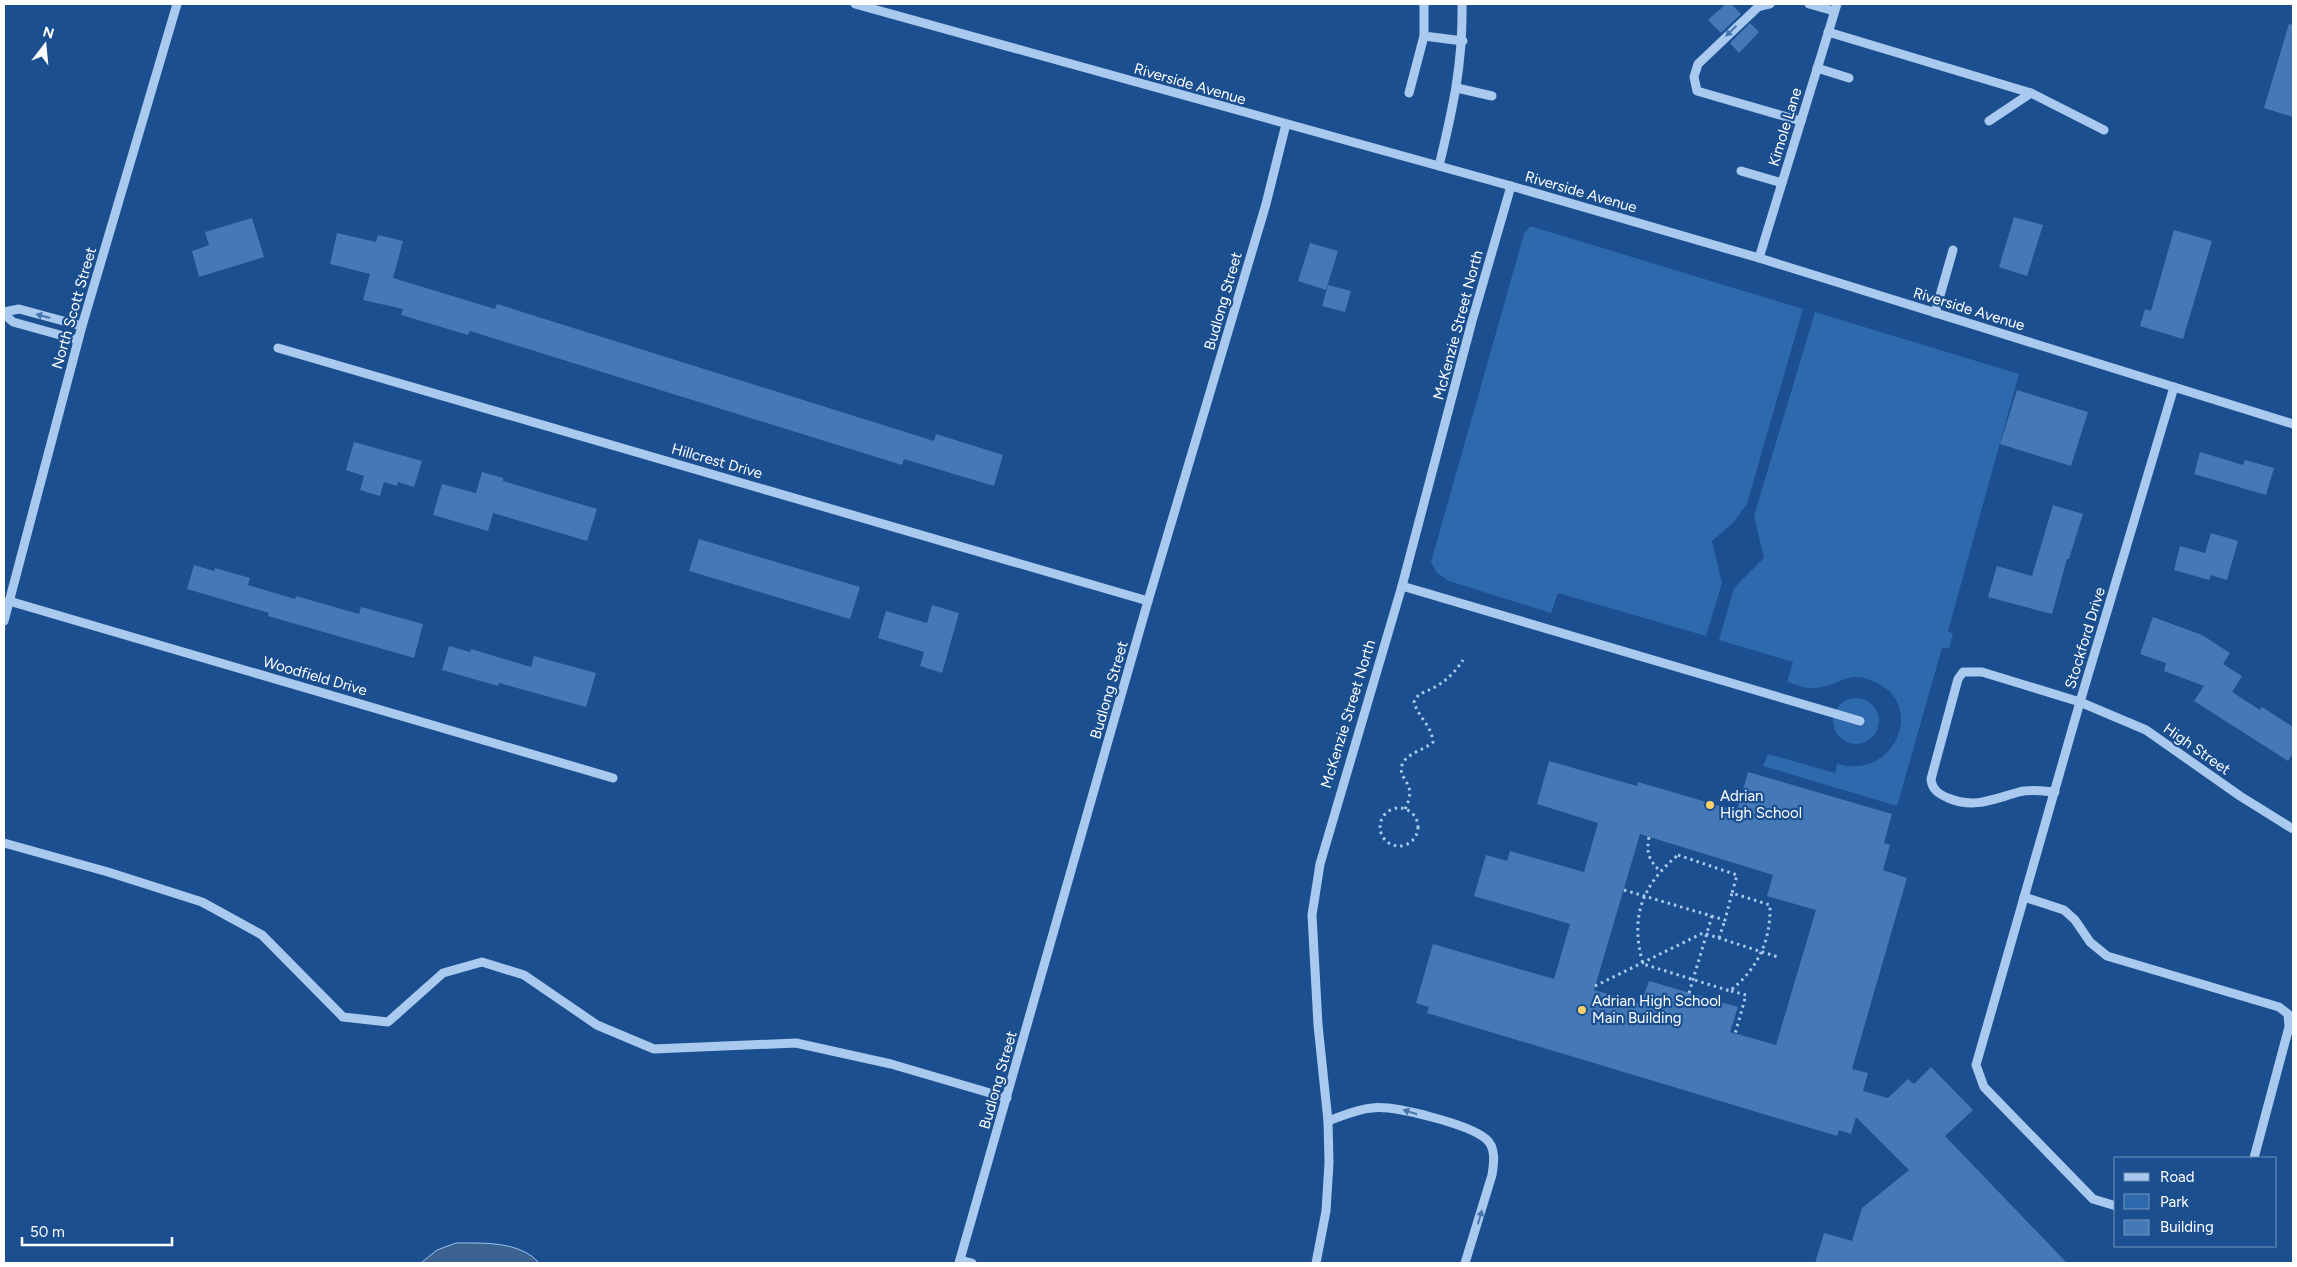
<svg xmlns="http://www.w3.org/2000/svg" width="2297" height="1267" font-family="Figtree,sans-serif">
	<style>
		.green { fill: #2e69ad }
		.water { fill: #3c6290; stroke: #9cc4f0 }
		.building { fill: #4478b7; fill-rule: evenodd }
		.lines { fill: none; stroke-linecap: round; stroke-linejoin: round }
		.path { stroke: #a9c9ee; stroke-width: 3; stroke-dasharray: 2.5 4; stroke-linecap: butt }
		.minor { stroke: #a9c9ee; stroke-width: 9 }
		.oneway { fill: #4674ac }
		.poi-dot { fill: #ffd166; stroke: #1b4f8f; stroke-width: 2 }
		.labels { text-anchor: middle; stroke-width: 4.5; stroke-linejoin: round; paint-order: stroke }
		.street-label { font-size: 15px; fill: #fff; stroke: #1b4f8f }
		.poi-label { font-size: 15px; fill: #fff; stroke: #1b4f8f; text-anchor: start }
	</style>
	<rect width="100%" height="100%" fill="#1b4f8f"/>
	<g class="green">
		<path d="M1530,226l273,83 -56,195 -15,20 -20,17 10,42 -16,53 -148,-43 -7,20 -102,-32 -12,-8 -6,-11 93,-328z"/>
		<path d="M1815,312l204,62 -71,257 5,3 -4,14h-7l-45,158 -134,-40 5,-12 67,19 2,-9c58,16 87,-57 42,-80 -32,-17 -39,3 -66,4 -8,1 -18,-4 -26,-6l6,-20 -74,-22 15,-52 30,-30 -10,-42z"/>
		<circle cx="1856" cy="721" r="23"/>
	</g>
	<path class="water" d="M456,1243c27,0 64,-2 83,20h-118l16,-13z"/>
	<g class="building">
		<path d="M1726,4h5l10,10 -20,19 -13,-13z"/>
		<path d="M1750,23l9,9 -20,21 -9,-10z"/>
		<path d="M2289,24l4,1v92l-29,-9z"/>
		<path d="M2014,217l29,8 -16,51 -28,-9z"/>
		<path d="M252,218l12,39 -65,20 -7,-26 17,-6 -4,-13z"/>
		<path d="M2174,230l38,11 -29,98 -43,-13 5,-17 6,2z"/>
		<path d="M337,233l39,9 2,-7 25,6 -10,37 102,31 2,-5 437,137 2,-7 67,21 -9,31 -90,-27 -2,6 -432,-134 -2,4 -67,-20 2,-6 -40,-9 7,-26 -40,-10z"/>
		<path d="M1310,243l28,8 -12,39 -28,-9z"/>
		<path d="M1328,285l23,6 -6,21 -23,-6z"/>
		<path d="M2017,390l71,22 -17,54 -71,-22z"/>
		<path d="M354,442l68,19 -8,26 -16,-5 -1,4 -13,-4 -4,14 -20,-6 4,-14 -18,-6z"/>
		<path d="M2200,452l43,13 2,-5 29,8 -8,27 -72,-21z"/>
		<path d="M482,472l21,6v3l94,28 -10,32 -94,-28 -5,18 -55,-16 9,-31 34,9z"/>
		<path d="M2053,505l30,9 -14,45h-2l-15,55 -64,-17 9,-31 35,10z"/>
		<path d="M2211,533l27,8 -11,39 -16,-5 -2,5 -35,-10 6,-24 25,7z"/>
		<path d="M699,539l161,48 -10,32 -161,-48z"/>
		<path d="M194,565l20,6 1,-3 35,10 -2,7 47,14 1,-3 63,18 2,-7 62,17 -9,34 -146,-42 1,-3 -82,-24z"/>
		<path d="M932,605l27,8 -17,60 -22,-7 4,-14 -46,-14 8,-27 41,12z"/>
		<path d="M2153,617l49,18 28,18 -7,11 19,12 -10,16 28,18 2,-3 31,20v26l-5,8 -94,-60 10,-15 -40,-15 2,-8 -26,-9z"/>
		<path d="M449,646l21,6 1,-3 60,18 3,-11 62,17 -10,34 -87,-24 -1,3 -56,-16z"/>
		<path d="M1549,761l88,25 1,-4 99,29 11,-39 144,42 -8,29 6,2 -7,25 24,8 -55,191 16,4 -5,18 25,7 20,-19 6,5 17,-17 42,43 -28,26 122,127h-252l9,-30 28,8 10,-33 47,-38 -53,-53 -5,17 -12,-4 -2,6 -410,-123 2,-6 -13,-4 17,-59 121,35 16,-55 -96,-28 12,-41 21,6 3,-10 74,21 14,-49 -61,-19zM1640,834l133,41 -6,21 49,14 -40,135 -46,-13 8,-25 -89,-26 -8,23 -47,-14z"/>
	</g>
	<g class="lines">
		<g class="path">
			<circle cx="1399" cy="827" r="19"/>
			<path d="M1405,809c14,-27 -8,-28 -3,-44 4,-12 23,-15 31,-23 -1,-16 -15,-25 -19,-40l5,-8c20,-7 32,-16 44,-34"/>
			<path d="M1649,837c-3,16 0,23 11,34"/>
			<path d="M1678,855l59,20 -5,18 38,12c1,36 -12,63 -40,86l-87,-27c-13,-46 -2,-78 35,-109z"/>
			<path d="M1624,890l101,30 7,-27"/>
			<path d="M1719,938l6,-18"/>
			<path d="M1595,986l108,-53 75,24"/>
			<path d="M1731,991l15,4 -11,39"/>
			<path d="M1689,993l23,-77"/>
		</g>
		<g class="minor">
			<path d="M855,4l656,182 248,72 534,166"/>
			<path d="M1424,4v32l39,5"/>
			<path d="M1770,4l-12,3 -60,57 -4,13 3,14 104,30"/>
			<path d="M1809,4l25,7"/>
			<path d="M1828,32l203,61 73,37"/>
			<path d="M1817,68l32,10"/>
			<path d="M1457,88l35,8"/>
			<path d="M1409,93l15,-57"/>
			<path d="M1989,121l42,-28"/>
			<path d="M1439,166c14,-58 24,-102 23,-162"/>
			<path d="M1741,171l41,12"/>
			<path d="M1759,258l78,-254"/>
			<path d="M4,312l15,-3 63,17"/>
			<path d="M1935,313l18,-63"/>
			<path d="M4,314l9,8 65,18"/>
			<path d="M278,348l870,253"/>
			<path d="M1402,586l458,135"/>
			<path d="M9,601l604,177"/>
			<path d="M4,621l78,-295 95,-322"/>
			<path d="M2055,792c-12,-1 -24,-3 -36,0 -26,7 -44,17 -71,6 -9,-4 -16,-8 -17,-19l27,-100 5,-7h19l98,30 66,28 94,66 53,33"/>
			<path d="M4,843l104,29 94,30 60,33 81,82 45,5 55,-49 39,-11 42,13 73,50 57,24 142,-6 95,21 116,34"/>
			<path d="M2024,897l40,13 11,10 15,22 17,14 172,51 9,7 1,13 -35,131"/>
			<path d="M1328,1121c14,-5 29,-12 44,-13 21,-3 97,16 114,31 10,8 8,24 6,36l-27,88"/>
			<path d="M2116,1206l-23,-7 -109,-112 -8,-22 104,-363 94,-315"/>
			<path d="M960,1260l12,3"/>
			<path d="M959,1263l189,-662 118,-397 20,-80"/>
			<path d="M1316,1263l10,-52 3,-48 -1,-42 -10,-96 -6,-110 8,-51 82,-278 70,-265 39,-135"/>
		</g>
	</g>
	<defs><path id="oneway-solid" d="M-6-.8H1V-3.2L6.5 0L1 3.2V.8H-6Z" transform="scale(1.25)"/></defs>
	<g class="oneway">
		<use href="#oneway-solid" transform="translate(1731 31) rotate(136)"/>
		<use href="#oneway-solid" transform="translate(43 316) rotate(-165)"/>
		<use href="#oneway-solid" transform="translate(1410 1112) rotate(-163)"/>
		<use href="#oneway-solid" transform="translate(1480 1217) rotate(-73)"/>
	</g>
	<g class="poi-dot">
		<circle cx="1710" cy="805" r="5"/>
		<circle cx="1582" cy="1010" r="5"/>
	</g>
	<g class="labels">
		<g class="street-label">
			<text transform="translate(1190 84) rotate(16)" y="5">Riverside Avenue</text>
			<text transform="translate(1785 127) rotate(-73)" y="5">Kimole Lane</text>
			<text transform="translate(1581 192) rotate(16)" y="5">Riverside Avenue</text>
			<text transform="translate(1223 301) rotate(-74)" y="5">Budlong Street</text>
			<text transform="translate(74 308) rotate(-74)" y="5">North Scott Street</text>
			<text transform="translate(1969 309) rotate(17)" y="5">Riverside Avenue</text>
			<text transform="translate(1458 325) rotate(-75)" y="5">McKenzie Street North</text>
			<text transform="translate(717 461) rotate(16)" y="5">Hillcrest Drive</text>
			<text transform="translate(2085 638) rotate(-73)" y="5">Stockford Drive</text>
			<text transform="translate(315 676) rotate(16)" y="5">Woodfield Drive</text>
			<text transform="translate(1109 690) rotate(-74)" y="5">Budlong Street</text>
			<text transform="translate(1348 714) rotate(-73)" y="5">McKenzie Street North</text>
			<text transform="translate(2197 749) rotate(35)" y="5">High Street</text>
			<text transform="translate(998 1080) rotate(-74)" y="5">Budlong Street</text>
		</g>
		<g class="poi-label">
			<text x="1720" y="801">Adrian<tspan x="1720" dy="17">High School</tspan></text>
			<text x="1592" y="1006">Adrian High School<tspan x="1592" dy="17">Main Building</tspan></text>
		</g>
	</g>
	<rect width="2297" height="1267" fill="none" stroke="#ffffff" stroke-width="10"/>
	<rect x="2114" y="1157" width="162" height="90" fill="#1b4f8f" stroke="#7695bc"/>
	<rect x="2124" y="1173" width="25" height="8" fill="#a9c9ee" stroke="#7695bc"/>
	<text x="2160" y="1182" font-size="15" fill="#ffffff">Road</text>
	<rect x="2124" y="1194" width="25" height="15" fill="#2e69ad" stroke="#7695bc"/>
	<text x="2160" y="1207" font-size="15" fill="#ffffff">Park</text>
	<rect x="2124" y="1220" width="25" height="15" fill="#4478b7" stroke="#7695bc"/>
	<text x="2160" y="1232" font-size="15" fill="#ffffff">Building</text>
	<g transform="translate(45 45) rotate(16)" stroke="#1b4f8f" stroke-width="4" paint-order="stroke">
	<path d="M0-4L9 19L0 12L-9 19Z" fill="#ffffff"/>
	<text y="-8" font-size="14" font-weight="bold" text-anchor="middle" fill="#ffffff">N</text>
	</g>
	<path d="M22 1237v8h150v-8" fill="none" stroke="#ffffff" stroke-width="2.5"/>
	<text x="30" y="1237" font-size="15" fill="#ffffff" stroke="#1b4f8f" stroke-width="4" paint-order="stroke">50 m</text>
</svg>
